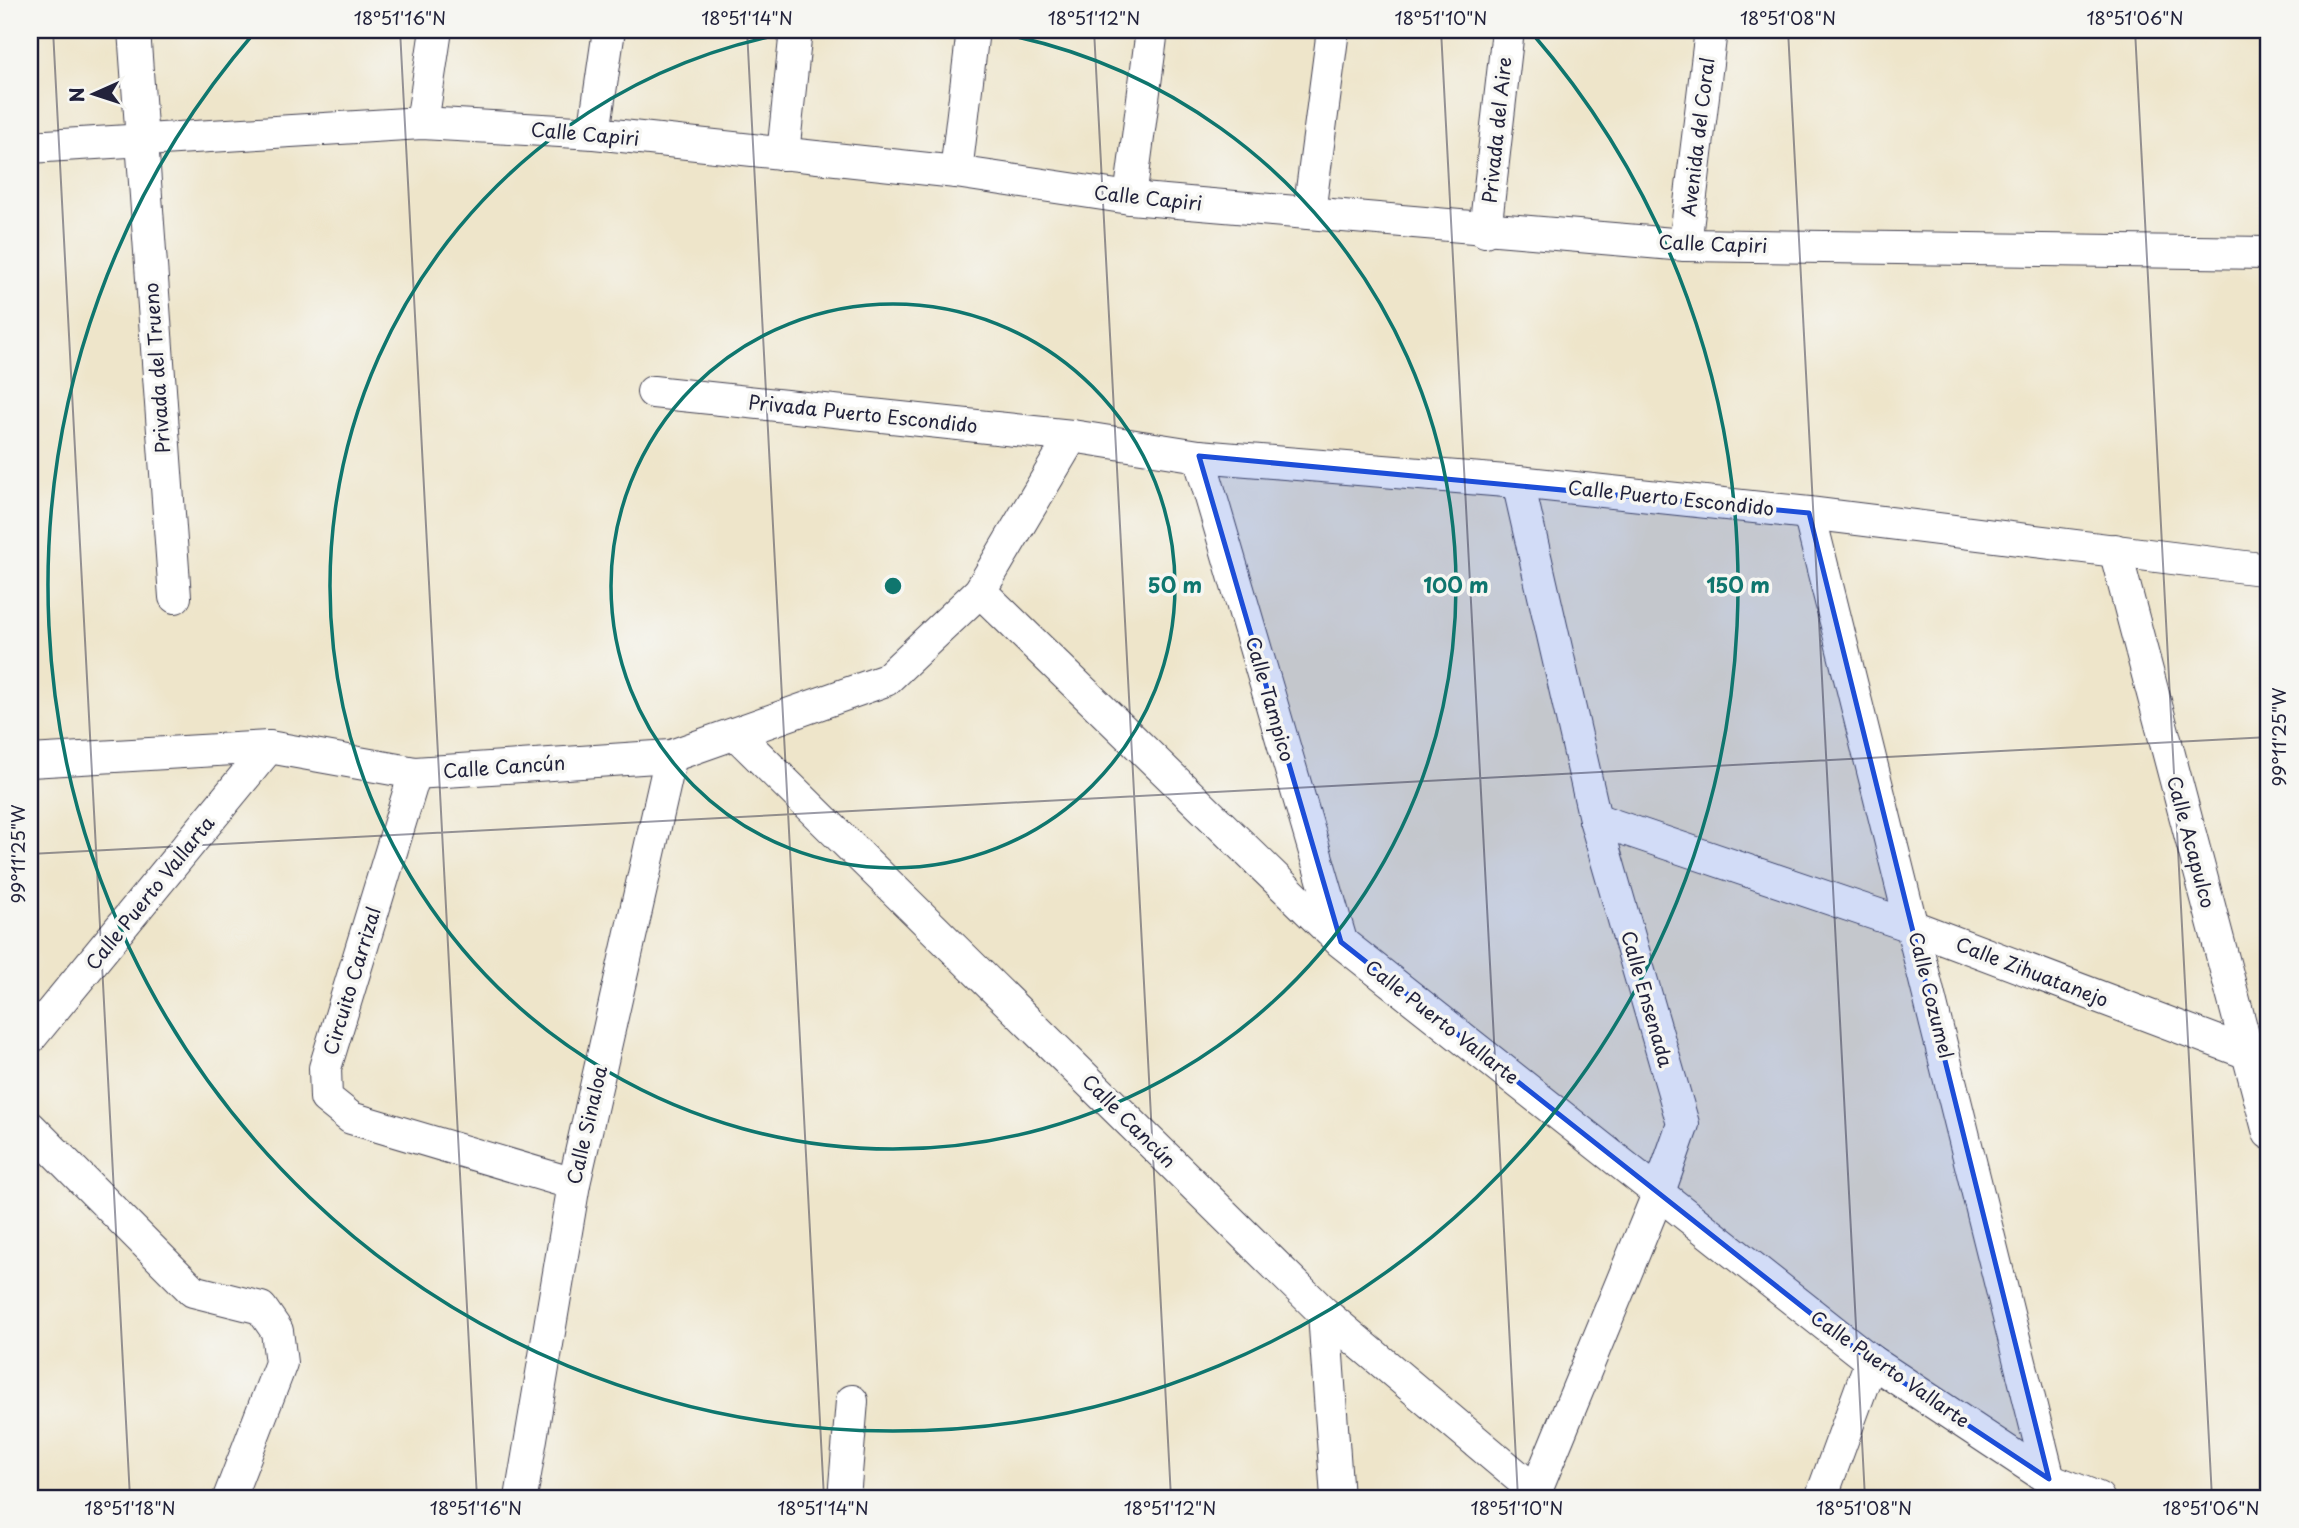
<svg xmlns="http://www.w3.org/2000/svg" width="2299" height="1528" font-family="'Playpen Sans',sans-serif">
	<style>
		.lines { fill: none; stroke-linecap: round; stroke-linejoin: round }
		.street-casing { stroke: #413f50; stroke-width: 34 }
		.street { stroke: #fff; stroke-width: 32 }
		.marked { fill: #1d4ed8; fill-opacity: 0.2; stroke: #1d4ed8; stroke-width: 5; stroke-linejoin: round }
		.ticks { fill: none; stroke: #22223b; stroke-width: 2; stroke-opacity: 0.45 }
		.ring { fill: none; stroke: #0f766e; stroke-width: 3.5 }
		.labels { text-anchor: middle; stroke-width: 7; stroke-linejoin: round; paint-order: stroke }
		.street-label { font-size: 19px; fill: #22223b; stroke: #f6f6f2 }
		.centre { fill: #0f766e; stroke: #f6f6f2; stroke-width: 3.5 }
		.ring-label { font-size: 21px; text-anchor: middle; font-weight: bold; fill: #0f766e; stroke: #f6f6f2; stroke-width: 7; stroke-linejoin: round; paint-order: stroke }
		.neatline { fill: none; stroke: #22223b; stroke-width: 2.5 }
		.ticks-label { font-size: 18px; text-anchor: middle; fill: #22223b }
	</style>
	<rect width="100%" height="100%" fill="#f6f6f2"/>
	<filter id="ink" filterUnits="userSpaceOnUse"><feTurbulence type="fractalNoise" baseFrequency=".0143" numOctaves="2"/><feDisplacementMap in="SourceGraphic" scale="14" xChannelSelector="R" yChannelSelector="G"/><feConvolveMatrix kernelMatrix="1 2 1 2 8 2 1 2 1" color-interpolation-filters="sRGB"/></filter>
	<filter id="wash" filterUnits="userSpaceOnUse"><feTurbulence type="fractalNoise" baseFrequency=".00686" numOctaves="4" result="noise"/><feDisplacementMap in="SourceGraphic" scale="28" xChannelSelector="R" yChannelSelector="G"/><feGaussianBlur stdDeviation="1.57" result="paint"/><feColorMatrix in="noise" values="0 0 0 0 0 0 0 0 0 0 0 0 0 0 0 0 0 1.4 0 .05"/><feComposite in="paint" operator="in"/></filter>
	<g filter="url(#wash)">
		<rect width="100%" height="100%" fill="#eee5ca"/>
	</g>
	<g filter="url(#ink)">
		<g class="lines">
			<defs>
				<g id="street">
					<path d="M134,30l41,567"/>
					<path d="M422,123l14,-93"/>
					<path d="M594,133l15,-103"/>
					<path d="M30,147l392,-24 172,10 362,39 174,26 555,47 584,8"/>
					<path d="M783,154l13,-124"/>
					<path d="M956,172l17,-142"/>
					<path d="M1130,198l22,-168"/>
					<path d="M1309,213l24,-183"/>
					<path d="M1485,231l23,-201"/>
					<path d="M1685,245l26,-215"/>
					<path d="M653,392l419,44 127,20 319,26 291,31 460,57"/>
					<path d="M1199,456l142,485"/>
					<path d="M1518,482l77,337 88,305 -24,68 -126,306"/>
					<path d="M1809,513l240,966"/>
					<path d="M2115,550l154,583"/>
					<path d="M980,591l361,351 530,419 178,118 49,19"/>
					<path d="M736,734l588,579 211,178"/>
					<path d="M30,761l239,-14 146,26 256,-17 215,-76 94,-89 92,-155"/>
					<path d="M415,773l-90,295 1,30 25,20 223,66"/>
					<path d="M1595,819l319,108 355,134"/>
					<path d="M30,1038l239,-291"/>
					<path d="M30,1127l163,164 68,17 16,23 4,32 -52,135"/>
					<path d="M1324,1313l13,185"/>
					<path d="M521,1498l53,-314 97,-428"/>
					<path d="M844,1498l8,-97"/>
					<path d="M1821,1498l50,-137"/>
				</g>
			</defs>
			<use href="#street" class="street-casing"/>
			<use href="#street" class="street"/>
		</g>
	</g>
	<path class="marked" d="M1199,456l610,57 240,966 -178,-118 -530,-419z"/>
	<path class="ticks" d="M53,30l77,1468M400,30l77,1468M747,30l77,1468M1094,30l77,1468M1441,30l77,1468M1788,30l77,1468M2135,30l77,1468M30,854l2239,-117"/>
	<g class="ring">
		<circle cx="893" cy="586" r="282"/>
		<path d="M981 30A563 563 0 1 1 805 30"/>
		<path d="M1531 32A845 845 0 1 1 255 32"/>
	</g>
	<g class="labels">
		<g class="street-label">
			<text transform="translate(1497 130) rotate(-84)" y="7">Privada del Aire</text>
			<text transform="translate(585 134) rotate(5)" y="7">Calle Capiri</text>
			<text transform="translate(1698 137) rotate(-83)" y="7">Avenida del Coral</text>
			<text transform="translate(1148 198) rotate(6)" y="7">Calle Capiri</text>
			<text transform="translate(1713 244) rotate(2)" y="7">Calle Capiri</text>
			<text transform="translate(157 368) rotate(-94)" y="7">Privada del Trueno</text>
			<text transform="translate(863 414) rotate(6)" y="7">Privada Puerto Escondido</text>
			<text transform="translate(1671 498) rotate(6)" y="7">Calle Puerto Escondido</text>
			<text transform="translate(1270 699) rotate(74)" y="7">Calle Tampico</text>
			<text transform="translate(504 767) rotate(-4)" y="7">Calle Cancún</text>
			<text transform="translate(2191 842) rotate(75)" y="7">Calle Acapulco</text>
			<text transform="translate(150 893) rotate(-51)" y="7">Calle Puerto Vallarta</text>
			<text transform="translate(2032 972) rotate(21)" y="7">Calle Zihuatanejo</text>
			<text transform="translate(352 981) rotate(-73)" y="7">Circuito Carrizal</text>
			<text transform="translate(1931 995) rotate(76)" y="7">Calle Cozumel</text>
			<text transform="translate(1647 999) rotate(74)" y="7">Calle Ensenada</text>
			<text transform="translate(1442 1022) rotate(38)" y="7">Calle Puerto Vallarte</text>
			<text transform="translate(1129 1121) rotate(45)" y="7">Calle Cancún</text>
			<text transform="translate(587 1125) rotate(-77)" y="7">Calle Sinaloa</text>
			<text transform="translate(1890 1369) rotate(35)" y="7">Calle Puerto Vallarte</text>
		</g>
	</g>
	<circle cx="893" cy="586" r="10" class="centre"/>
	<g class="ring-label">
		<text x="1175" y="593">50 m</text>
		<text x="1456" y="593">100 m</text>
		<text x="1738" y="593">150 m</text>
	</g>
	<rect width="2299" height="1528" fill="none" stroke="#f6f6f2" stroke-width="77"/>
	<g transform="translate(94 94) rotate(267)" stroke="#f6f6f2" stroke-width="5" paint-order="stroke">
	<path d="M0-5L12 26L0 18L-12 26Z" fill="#22223b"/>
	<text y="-10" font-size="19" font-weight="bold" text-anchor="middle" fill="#22223b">N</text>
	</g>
	<rect x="38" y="38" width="2222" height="1452" class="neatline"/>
	<g class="ticks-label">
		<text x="400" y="25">18°51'16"N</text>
		<text x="747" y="25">18°51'14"N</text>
		<text x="1094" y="25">18°51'12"N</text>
		<text x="1441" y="25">18°51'10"N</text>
		<text x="1788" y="25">18°51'08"N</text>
		<text x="2135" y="25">18°51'06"N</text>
		<text transform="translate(2280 737) rotate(-90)" y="6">99°11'25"W</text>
		<text transform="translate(19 854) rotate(-90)" y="6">99°11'25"W</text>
		<text x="130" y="1515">18°51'18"N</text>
		<text x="476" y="1515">18°51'16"N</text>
		<text x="823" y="1515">18°51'14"N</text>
		<text x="1170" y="1515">18°51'12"N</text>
		<text x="1517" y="1515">18°51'10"N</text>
		<text x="1864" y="1515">18°51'08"N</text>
		<text x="2211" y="1515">18°51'06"N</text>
	</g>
</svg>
